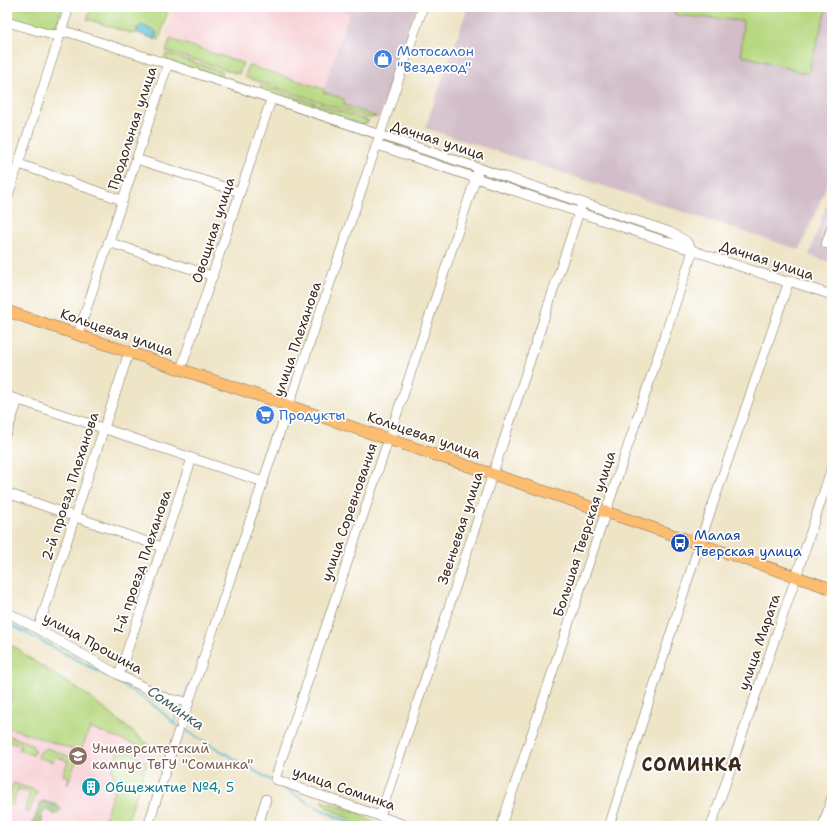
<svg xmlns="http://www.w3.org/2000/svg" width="839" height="833" font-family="'Shantell Sans',sans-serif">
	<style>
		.built { fill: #f7cfd4 }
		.industrial { fill: #d2bdc8 }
		.green { fill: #b6d880; stroke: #78814f }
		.forest { fill: #90b86e; stroke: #667146 }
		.water { fill: #56bdd4; stroke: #487479 }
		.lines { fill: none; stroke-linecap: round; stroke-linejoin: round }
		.stream { stroke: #56bdd4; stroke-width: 2 }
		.minor-casing { stroke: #7a6b59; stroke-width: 10 }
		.major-casing { stroke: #7a6b59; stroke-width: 12 }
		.minor { stroke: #fff; stroke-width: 9 }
		.major { stroke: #fcbd6f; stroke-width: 11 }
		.labels { text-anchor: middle; stroke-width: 3.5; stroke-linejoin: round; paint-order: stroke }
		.shop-label { font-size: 14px; fill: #366cbe; stroke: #fff; text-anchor: start }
		.street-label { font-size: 14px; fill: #3b2a1e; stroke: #fff }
		.transit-label { font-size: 14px; fill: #164399; stroke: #fff; text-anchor: start }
		.education-label { font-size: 14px; fill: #785e54; stroke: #fff; text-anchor: start }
		.culture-label { font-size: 14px; fill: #0d838f; stroke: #fff; text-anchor: start }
		.water-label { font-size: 15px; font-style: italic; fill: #445d5e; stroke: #fff }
		.district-label { font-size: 18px; font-weight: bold; letter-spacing: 1px; fill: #3b2a1e; stroke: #fff }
	</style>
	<rect width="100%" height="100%" fill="#fff"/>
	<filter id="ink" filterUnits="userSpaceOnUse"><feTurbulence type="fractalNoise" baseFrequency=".025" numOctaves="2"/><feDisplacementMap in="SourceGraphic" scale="8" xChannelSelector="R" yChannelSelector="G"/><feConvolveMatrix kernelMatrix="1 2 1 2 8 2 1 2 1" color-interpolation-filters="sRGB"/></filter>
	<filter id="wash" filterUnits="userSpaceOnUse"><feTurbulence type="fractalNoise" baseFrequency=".012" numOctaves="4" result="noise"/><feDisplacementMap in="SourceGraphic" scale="16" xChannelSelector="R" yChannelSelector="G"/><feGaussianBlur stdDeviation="0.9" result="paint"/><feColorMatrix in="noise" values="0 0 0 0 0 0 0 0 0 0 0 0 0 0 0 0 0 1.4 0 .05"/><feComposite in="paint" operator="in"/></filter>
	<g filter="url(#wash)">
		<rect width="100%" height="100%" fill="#eee4c6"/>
		<g class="built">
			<path d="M175,7h160l14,5 -24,77 -159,-53z"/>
			<path d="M7,688l7,1 76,39 61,22 -25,76h-119z"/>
		</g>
		<g class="industrial">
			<path d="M335,7h82l-38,110 -35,-12 1,-6 -22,-7 26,-79z"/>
			<path d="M468,7h364v165l-32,78 -375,-122z"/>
			<path d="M832,188v75l-23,-8z"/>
		</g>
		<g class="green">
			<path d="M7,7h55l-7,23 -8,1 -40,-13z"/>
			<path d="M91,7h78l-10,33 -5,-1 2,-2 1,-2 -20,-4 1,2h-8l-43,-14z"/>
			<path d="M672,7h155l-19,67 -67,-19 2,-34 -67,-6z"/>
			<path d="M170,39l73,24 -4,11 -69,-22h-4z"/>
			<path d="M165,55h7l51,17 -1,4 -2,2 -54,-18 -1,-3z"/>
			<path d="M248,65l76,24 -1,3 21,7v6l33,12 -8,1 -7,-2 -117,-39z"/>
			<path d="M261,85l108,36 -6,4 -103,-33 -1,-2z"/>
			<path d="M7,643l13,7 6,6 61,39 62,50 1,5 -60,-22 -9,22 -3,1 -71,-24v-19l7,-18 -7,-2z"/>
			<path d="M7,735l24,9 4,6 -2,5 -14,-5 2,-5 -12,-4 -2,4z"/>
			<path d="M47,748l28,11 1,2 -8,23h-1l2,-7 -6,-2 5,-14 -13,-5 -2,6 -15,-5 2,-5z"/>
			<path d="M122,748l3,1v2l6,1 1,-3 8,10 7,3 -21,64h-32l1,-1h7l1,-1 12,-37 -3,-18 6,-18v-1z"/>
			<path d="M13,783l24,8 -8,22 -4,-2 5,-18 -12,-4 -6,17 -5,-2z"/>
			<path d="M322,801l38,12 18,13h-21l-6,-6 -25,-13z"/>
		</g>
		<path class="forest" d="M44,801l13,4 4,4v1l-7,5c-2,-4 -5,-5 -10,-4l-2,3v9l-4,3h-6l8,-22 1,-2z"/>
		<path class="water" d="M142,25l15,7 -1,6 -2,1 -16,-6 -1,-2v-3z"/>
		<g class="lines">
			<g class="stream">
				<path d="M7,623l108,57 41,27 19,17 97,57"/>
				<path d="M185,698l5,-13"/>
				<path d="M174,724c1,-8 6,-14 9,-21"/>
				<path d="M277,784l35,21 38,18 3,3"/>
			</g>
		</g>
	</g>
	<g filter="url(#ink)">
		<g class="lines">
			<defs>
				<g id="minor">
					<path d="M7,22l45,13 16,-3 100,32 502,168 16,9 7,10"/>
					<path d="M377,145l407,136h5l43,14"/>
					<path d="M136,159l104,33"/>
					<path d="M19,164l103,36"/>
					<path d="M7,199l62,-192"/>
					<path d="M108,242l105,34"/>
					<path d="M826,244l6,-17"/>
					<path d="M78,334l90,-270"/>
					<path d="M181,369l90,-269"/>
					<path d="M7,396l256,86"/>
					<path d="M7,432l11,-32"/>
					<path d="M7,493l155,54"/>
					<path d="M7,612l112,63 49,24 15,2 6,2"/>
					<path d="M38,629l91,-277"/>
					<path d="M119,675l73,-217"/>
					<path d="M181,725l242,-718"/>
					<path d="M380,816l202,-613"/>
					<path d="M148,826l30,-94"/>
					<path d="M258,826l8,-27"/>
					<path d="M408,826l-117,-41 -16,-6 204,-611"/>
					<path d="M501,826l192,-575"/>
					<path d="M609,826l92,-287 88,-258"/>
					<path d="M711,826l85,-249 36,-110"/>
					<path d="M823,826l9,-29"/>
				</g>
				<path id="major" d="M7,311l485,163 114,38 226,77"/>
			</defs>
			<use href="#minor" class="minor-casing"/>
			<use href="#major" class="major-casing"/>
			<use href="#minor" class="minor"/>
			<use href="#major" class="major"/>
		</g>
	</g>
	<defs>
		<symbol id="shop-disc" viewBox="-11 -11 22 22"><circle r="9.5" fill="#3f7fe0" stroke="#fff"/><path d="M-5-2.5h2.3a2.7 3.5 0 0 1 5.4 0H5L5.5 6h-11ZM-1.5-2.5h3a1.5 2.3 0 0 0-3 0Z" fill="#fff"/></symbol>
		<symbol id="supermarket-disc" viewBox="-11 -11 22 22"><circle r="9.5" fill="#3f7fe0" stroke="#fff"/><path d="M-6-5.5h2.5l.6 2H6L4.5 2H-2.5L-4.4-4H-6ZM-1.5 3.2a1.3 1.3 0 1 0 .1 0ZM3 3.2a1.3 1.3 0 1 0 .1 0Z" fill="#fff"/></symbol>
		<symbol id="bus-disc" viewBox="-11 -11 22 22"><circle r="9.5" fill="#1a4fb4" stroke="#fff"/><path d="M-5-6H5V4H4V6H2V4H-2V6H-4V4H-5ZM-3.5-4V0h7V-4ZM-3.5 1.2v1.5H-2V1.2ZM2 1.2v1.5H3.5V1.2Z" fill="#fff"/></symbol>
		<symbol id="university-disc" viewBox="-11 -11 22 22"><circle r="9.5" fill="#8d6e63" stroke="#fff"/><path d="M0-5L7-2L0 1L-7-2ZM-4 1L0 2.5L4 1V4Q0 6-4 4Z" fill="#fff"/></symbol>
		<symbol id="building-disc" viewBox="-11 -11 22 22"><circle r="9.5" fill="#0f9aa8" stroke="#fff"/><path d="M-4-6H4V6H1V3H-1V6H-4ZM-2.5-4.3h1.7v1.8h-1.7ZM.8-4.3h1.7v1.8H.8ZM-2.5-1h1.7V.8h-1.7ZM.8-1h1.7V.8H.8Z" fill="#fff"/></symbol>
	</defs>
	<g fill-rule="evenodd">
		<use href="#shop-disc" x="372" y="48" width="22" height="22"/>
		<use href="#supermarket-disc" x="254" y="404" width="22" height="22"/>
		<use href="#bus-disc" x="669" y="532" width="22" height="22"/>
		<use href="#university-disc" x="67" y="745" width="22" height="22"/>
		<use href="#building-disc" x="80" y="776" width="22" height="22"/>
	</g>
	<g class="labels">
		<g class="shop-label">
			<text x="397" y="56">Мотосалон<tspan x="397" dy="16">"Вездеход"</tspan></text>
			<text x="279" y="420">Продукты</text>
		</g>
		<g class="street-label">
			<text transform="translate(132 128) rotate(-72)" y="5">Продольная улица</text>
			<text transform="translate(438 140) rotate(18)" y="5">Дачная улица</text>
			<text transform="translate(213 230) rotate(-72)" y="5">Овощная улица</text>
			<text transform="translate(767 260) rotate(18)" y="5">Дачная улица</text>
			<text transform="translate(117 332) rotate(19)" y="5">Кольцевая улица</text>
			<text transform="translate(297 339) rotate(-71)" y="5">улица Плеханова</text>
			<text transform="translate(424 435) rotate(19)" y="5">Кольцевая улица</text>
			<text transform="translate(70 486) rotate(-72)" y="5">2-й проезд Плеханова</text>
			<text transform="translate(349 512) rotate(-71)" y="5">улица Соревнования</text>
			<text transform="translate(460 528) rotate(-72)" y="5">Звеньевая улица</text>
			<text transform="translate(584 534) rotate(-72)" y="5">Большая Тверская улица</text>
			<text transform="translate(142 562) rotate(-71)" y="5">1-й проезд Плеханова</text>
			<text transform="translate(759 642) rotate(-71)" y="5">улица Марата</text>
			<text transform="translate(93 643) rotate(29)" y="5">улица Прошина</text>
			<text transform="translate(344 788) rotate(19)" y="5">улица Соминка</text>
		</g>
		<g class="transit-label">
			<text x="694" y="540">Малая<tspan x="694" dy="16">Тверская улица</tspan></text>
		</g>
		<g class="education-label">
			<text x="92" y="753">Университетский<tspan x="92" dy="16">кампус ТвГУ "Соминка"</tspan></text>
		</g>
		<g class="culture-label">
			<text x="105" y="792">Общежитие №4, 5</text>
		</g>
		<g class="water-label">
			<text transform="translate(176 708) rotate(35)" y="5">Соминка</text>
		</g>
		<g class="district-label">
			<text x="692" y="771">СОМИНКА</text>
		</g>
	</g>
	<rect width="839" height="833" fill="none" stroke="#fff" stroke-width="24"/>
</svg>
